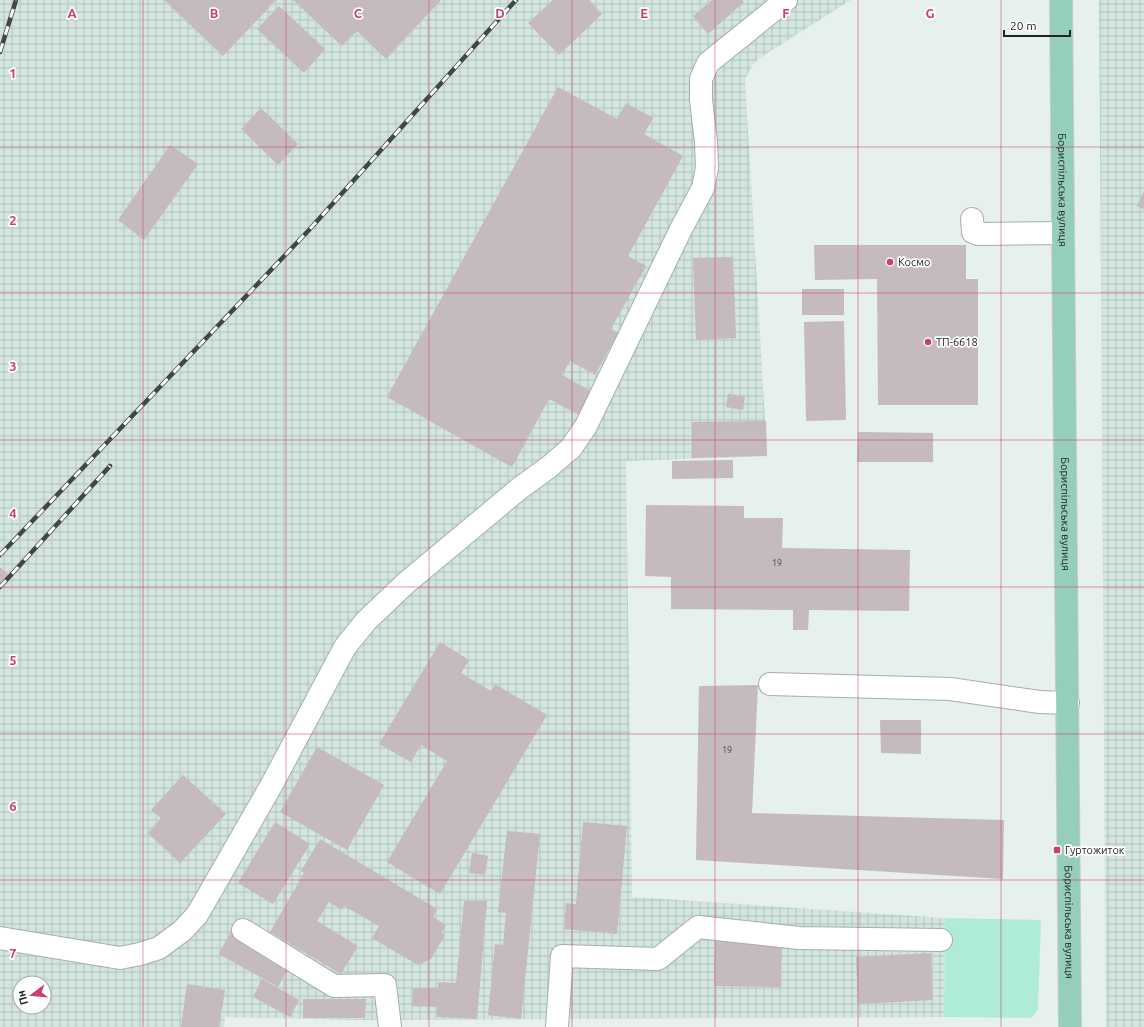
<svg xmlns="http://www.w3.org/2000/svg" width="1144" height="1027" font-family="Ubuntu,sans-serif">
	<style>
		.industrial { fill: url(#industrial-grid); fill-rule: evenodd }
		.park { fill: #afecd6 }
		.building { fill: #c5babc }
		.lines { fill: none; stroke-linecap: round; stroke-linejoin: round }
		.minor-casing { stroke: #a5aeaa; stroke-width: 24 }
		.major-casing { stroke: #cacbca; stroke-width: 24 }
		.minor { stroke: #fff; stroke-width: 22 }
		.major { stroke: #95cebd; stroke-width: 22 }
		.rail-casing { stroke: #424745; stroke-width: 4.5 }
		.rail { stroke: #fff; stroke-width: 3; stroke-dasharray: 9; stroke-linecap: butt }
		.grid { fill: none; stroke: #cc3f6c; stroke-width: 1; stroke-opacity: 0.55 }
		.poi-dot { fill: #cc3f6c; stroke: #fff; stroke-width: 1.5 }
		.labels { text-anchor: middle; stroke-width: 3.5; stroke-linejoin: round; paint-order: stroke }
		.number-label { font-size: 9px; fill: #4a4a49 }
		.street-label { font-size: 11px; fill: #212523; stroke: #fff }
		.poi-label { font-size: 11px; fill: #212523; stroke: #fff; text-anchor: start }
		.grid-label { font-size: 13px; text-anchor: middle; font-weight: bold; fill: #cc3f6c; stroke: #fff; stroke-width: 3.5; stroke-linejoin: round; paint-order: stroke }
	</style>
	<defs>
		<pattern id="industrial-grid" width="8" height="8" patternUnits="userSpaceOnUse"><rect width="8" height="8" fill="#d2e5de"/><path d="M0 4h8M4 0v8" fill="none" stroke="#b4c4be"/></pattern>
	</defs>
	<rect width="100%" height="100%" fill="#e6f0ec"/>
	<g class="industrial">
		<path d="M0,0h851l-93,59 -6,7 -7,14 22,376 -141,5 6,436 313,21 -1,99 -581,3 -138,-3 -1,10h-224zM20,983h24v24h-24z"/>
		<path d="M1099,0h45v1027h-38z"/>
	</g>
	<path class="park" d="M945,918l96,2 -3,90 -7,8 -87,-1z"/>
	<g class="building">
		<path d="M164,0h112l-53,56z"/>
		<path d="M293,0h148l-55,59 -29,-28 -15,15z"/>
		<path d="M553,0h36l13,14 -43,41 -31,-32z"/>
		<path d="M712,0h30l2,2 -36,32 -15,-18z"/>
		<path d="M279,6l46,43 -21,24 -47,-44z"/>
		<path d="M558,87l59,32 9,-16 27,15 -9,16 39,22 -55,100 18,10 -35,63 7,4 -23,42 -25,-14 -8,14 32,18 -13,23 -32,-17 -37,68 -125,-70z"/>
		<path d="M261,108l37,36 -20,21 -37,-36z"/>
		<path d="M170,145l28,19 -54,76 -26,-20z"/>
		<path d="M1144,191v18l-7,-3z"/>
		<path d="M814,245h152v34h12v126h-100l-1,-126 -62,1z"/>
		<path d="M733,257l3,81 -40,2 -3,-82z"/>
		<rect x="802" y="289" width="42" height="26"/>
		<path d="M844,321l2,99 -40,1 -2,-99z"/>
		<path d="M728,394l17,2 -2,14 -17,-3z"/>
		<path d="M766,421l1,35 -75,2v-36z"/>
		<path d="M858,432l75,1v29h-76z"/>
		<path d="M733,460v18l-61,1v-18z"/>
		<path d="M646,505l98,1v12h39l-1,30 128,2 -1,61 -100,-1 -1,20h-15v-20l-122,-1v-32l-26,-1z"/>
		<path d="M0,567l9,8 -9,9z"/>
		<path d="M440,642l29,18 -8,13 30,18 4,-7 52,31 -107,179 -53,-32 60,-101 -26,-16 -10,17 -32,-18z"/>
		<path d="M758,685l-6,128 252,7 -1,59 -307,-19 3,-174z"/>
		<path d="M880,720h41v34l-40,-1z"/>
		<path d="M317,747l67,38 -37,65 -67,-38z"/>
		<path d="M183,775l43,39 -46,49 -32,-30 13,-15 -10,-8z"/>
		<path d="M275,822l35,22 -37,60 -35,-21z"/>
		<path d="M583,822l44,4 -10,108 -53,-5 2,-26 10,1z"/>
		<path d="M507,831l33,3 -19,185 -33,-4 7,-71 8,1 3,-32 -8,-1z"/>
		<path d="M320,839l117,70 -4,8 13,8 -5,8 4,2 -14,24 -13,6 -46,-27 7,-12 -35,-20 -2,4 -13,-8 -12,19 41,25 -17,28 -71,-42 34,-59 -3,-2z"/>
		<path d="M472,853l16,3 -3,19 -16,-2z"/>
		<path d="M464,901h23l-10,118 -40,-2v-10l-25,-1 1,-18h25v-6l18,1z"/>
		<path d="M230,933l59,33 -11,21 -59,-33z"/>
		<path d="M715,938l67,1 -1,48 -67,-1z"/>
		<path d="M931,953l2,47 -75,4 -2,-47z"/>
		<path d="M262,979l37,21 -9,17 -37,-20z"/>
		<path d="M187,984l38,6 -6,37h-38z"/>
		<path d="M303,999h63l-1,19h-62z"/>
	</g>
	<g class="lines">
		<defs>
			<g id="minor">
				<path d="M972,219l1,13 5,2 84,-1"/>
				<path d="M770,684l180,5 90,13 28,1"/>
				<path d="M243,930l91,56 51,-1 5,42"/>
				<path d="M0,938l120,20 20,-4 19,-6 23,-17 15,-16 74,-129 74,-139 21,-26 40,-38 114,-95 29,-21 22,-19 15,-22 95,-197 22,-41 4,-20 -1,-26 -5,-42v-21l7,-16 78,-63"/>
				<path d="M557,1027l5,-71 96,3 40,-32 101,11 142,2"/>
			</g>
			<g id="major">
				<path id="s1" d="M1061,0l9,1027"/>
			</g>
		</defs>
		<use href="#minor" class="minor-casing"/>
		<use href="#major" class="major-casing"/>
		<use href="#minor" class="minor"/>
		<use href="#major" class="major"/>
		<defs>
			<g id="rail">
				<path d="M0,52l16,-52"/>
				<path d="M0,555l309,-325 207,-230"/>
				<path d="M0,587l110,-121"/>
			</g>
		</defs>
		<use href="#rail" class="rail-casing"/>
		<use href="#rail" class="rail"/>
	</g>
	<path class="grid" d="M143,0v1027M286,0v1027M429,0v1027M572,0v1027M715,0v1027M858,0v1027M1001,0v1027M0,147h1144M0,293h1144M0,440h1144M0,587h1144M0,734h1144M0,880h1144"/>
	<g class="poi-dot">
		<circle cx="890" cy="262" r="4"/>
		<circle cx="928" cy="342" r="4"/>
		<rect x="1053" y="846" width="8" height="8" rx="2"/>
	</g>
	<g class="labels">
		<g class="number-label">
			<text x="777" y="566">19</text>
			<text x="727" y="753">19</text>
		</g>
		<g class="street-label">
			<text dy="4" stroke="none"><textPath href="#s1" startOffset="190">Бориспільська вулиця</textPath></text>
			<text dy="4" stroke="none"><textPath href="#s1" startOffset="514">Бориспільська вулиця</textPath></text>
			<text dy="4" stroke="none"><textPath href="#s1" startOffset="922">Бориспільська вулиця</textPath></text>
		</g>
		<g class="poi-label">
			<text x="898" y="266">Космо</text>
			<text x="936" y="346">ТП-6618</text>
			<text x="1065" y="854">Гуртожиток</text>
		</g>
	</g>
	<g class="grid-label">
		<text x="72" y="18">A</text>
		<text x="214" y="18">B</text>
		<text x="358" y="18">C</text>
		<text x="500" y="18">D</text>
		<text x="644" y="18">E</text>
		<text x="786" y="18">F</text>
		<text x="930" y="18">G</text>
		<text x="13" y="78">1</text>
		<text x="13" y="225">2</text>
		<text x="13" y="371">3</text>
		<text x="13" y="518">4</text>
		<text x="13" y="665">5</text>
		<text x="13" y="811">6</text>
		<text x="13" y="958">7</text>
	</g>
	<g transform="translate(32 995) rotate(254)"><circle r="19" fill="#ffffff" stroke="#a6a8a7"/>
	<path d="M0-3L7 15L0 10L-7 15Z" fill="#cc3f6c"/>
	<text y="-6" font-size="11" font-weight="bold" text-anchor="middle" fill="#212523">Пн</text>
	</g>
	<path d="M1004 30v6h66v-6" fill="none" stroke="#212523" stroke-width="2"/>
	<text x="1010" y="30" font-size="12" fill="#212523" stroke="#ffffff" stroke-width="3" paint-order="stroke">20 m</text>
</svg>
